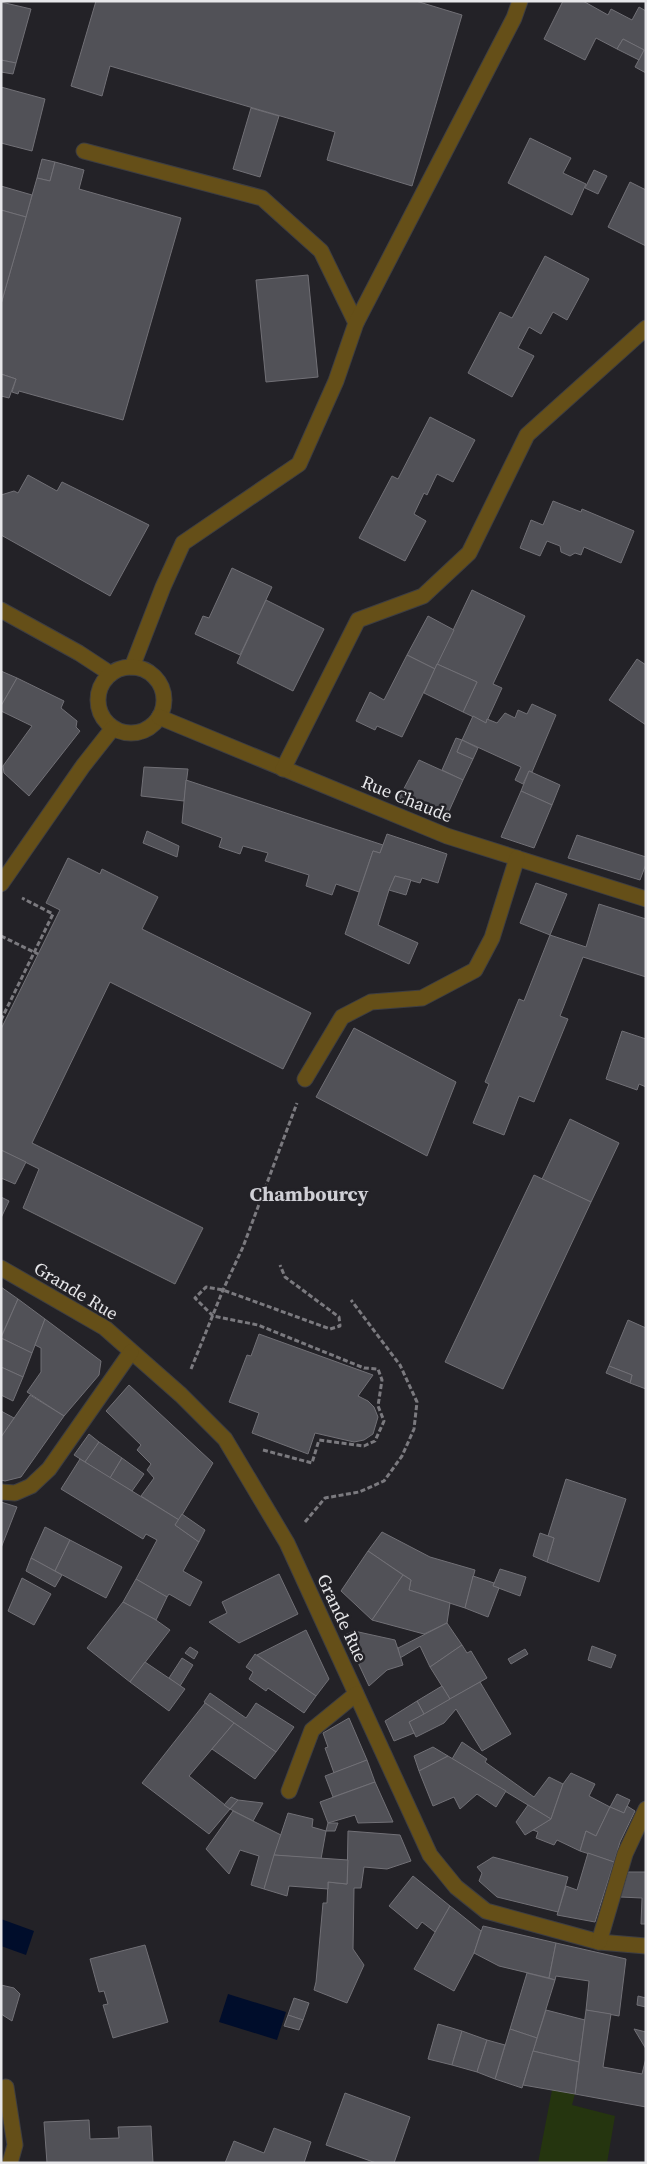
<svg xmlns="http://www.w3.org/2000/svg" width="647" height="2164" font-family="'Source Serif 4',serif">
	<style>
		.green { fill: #25350f }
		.water { fill: #000d2b }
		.building { fill: #515157; stroke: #717076 }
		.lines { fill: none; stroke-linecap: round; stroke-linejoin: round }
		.minor-casing { stroke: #3e3e42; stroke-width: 17 }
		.path { stroke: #7b7a7f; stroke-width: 3; stroke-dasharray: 5 2.5; stroke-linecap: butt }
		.minor { stroke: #654f18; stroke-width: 15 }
		.labels { text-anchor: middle; stroke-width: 5; stroke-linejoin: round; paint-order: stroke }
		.street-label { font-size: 18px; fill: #e7e7ea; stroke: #232227 }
		.quarter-label { font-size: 20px; font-weight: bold; fill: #cfcfd5; stroke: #232227 }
	</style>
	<rect width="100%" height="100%" fill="#232227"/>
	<path class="green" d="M552,2090l23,4 -3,11 43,11 -8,47h-69z"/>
	<g class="water">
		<path d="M1,1919l33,12 -8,24 -25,-9z"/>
		<path d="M228,1994l58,18 -9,28 -58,-18z"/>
	</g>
	<g class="building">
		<path d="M96,1h320l46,14 -50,171 -85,-26 8,-28 -225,-66 -8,30 -31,-10z"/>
		<path d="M563,1h20l25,14 3,-6 21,11 7,-13 7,4v62l-11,-6 9,-17 -21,-11 -6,10 -21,-11 -11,22 -41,-21z"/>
		<path d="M1,2l30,7 -15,54 -15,-3z"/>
		<path d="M623,39l21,11 -5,10 -22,-11z"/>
		<path d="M1,60l15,3 -3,11 -12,-2z"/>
		<path d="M1,87l44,12 -13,52 -31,-8z"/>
		<path d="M251,108l28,8 -19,61 -27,-8z"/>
		<path d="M530,138l41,20 -8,15 23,11 -14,31 -64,-32z"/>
		<path d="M42,159l13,3 -5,19 -13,-3z"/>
		<path d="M55,162l29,8 -5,19 102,29 -58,202 -104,-29 -1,3 -6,-2 4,-13 -15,-5v-70l36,-126 13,3z"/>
		<path d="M594,170l13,6 -9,18 -13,-6z"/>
		<path d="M630,182l16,8v56l-38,-19z"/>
		<path d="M1,186l31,9 -6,22 -25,-7z"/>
		<path d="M1,210l25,7 -25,87z"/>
		<path d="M545,256l44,23 -22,41 -14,-8 -12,22 -12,-7 -11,21 16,8 -22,41 -44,-24 32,-61 12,6z"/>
		<path d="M308,275l10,102 -52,5 -10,-102z"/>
		<path d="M1,374l15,5 -7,19 -8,-2z"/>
		<path d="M430,417l45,23 -22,42 -16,-8 -10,21 -3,-2 -10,21 12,7 -21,40 -46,-23 33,-62 6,3z"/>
		<path d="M28,475l29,16 5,-9 87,43 -39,71 -109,-61v-40l13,-4 4,2z"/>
		<path d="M553,501l28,11 1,-3 52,22 -13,32 -37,-16 -3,8 -6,-2 -5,3 -9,-4 -1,-6 -13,-5 -7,15 -20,-8 11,-28 12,5z"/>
		<path d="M232,568l40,19 -32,68 -45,-21 8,-18 6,2z"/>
		<path d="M472,590l53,26 -32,68 9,4 -16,35 -23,-11 14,-30 -40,-18z"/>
		<path d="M266,600l58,29 -31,62 -56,-28z"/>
		<path d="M428,616l26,14 -19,39 -28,-14z"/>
		<path d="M407,655l28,14 -33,68 -25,-11 -2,4 -19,-9 14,-29 14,8z"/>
		<path d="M637,659l9,6v60l-37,-25z"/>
		<path d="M437,664l40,18 -14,30 -39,-19z"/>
		<path d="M1,671l16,7 -16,28z"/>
		<path d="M17,678l47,23 -3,7 16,13 -1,6 4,4 -51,65 -25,-23 -1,-7 29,-40 -31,-15v-5z"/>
		<path d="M532,704l24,11 -24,57 -3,-1 -6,13 -8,-4 6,-13 -59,-27 11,-24 13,7 1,-4 10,4 8,-10 10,5 3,-8 9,4z"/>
		<path d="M456,738l6,2 -5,12 16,7 -10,21 -21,-10z"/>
		<path d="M462,740l16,8 -5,11 -16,-7z"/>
		<path d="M419,760l44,20 -18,40 -46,-22z"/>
		<path d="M144,767l44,2 -4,32 -43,-5z"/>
		<path d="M529,771l31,14 -8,20 -31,-14z"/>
		<path d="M186,780l197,65 -3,8 -7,-2 -14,41 -23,-8 -4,11 -26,-9 3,-11 -44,-14 3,-8 -25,-7 -3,8 -21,-7 3,-9 -40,-15z"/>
		<path d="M521,791l31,14 -18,43 -33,-11z"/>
		<path d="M147,831l32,15 -2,11 -34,-14z"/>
		<path d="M387,834l60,20 -9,29 -16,-5 -2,5 -25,-7 -6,14 -11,35 40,18 -9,21 -64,-30 28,-83 7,2z"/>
		<path d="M577,835l69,22v7l-6,16 -72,-22z"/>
		<path d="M68,858l32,16 2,-5 56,28 -16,32 169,84 -28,56 -173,-87 -78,161 171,85 -28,56 -152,-76 16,-39 -38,-19v-121l59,-119 -14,-7z"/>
		<path d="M395,876l16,4 -5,15 -17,-5z"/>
		<path d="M536,883l31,11 -17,41 -30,-12z"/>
		<path d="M599,904l47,15v58l-63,-20 -23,59 8,3 -34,83 -15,-6 -15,39 -31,-12 16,-39 -4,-2 34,-83 5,2 26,-66 36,12z"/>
		<path d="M354,1028l102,54 -29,74 -111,-59z"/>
		<path d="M622,1031l24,8v48l-7,-3 -2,6 -31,-11z"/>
		<path d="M570,1119l49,24 -28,59 -49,-23z"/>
		<path d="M1,1150l25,12 -11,22 -14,-6z"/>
		<path d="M534,1175l57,27 -88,187 -58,-27z"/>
		<path d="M1,1197l8,4 -8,17z"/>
		<path d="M1,1287l17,12 -17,38z"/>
		<path d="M18,1299l27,20 -13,34 -31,-15z"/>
		<path d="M45,1319l56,42 -2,14 -35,41 -37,-24 14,-20v-24l-6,-3z"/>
		<path d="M628,1320l18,8v61l-16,-6 2,-8 -23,-9z"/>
		<path d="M259,1334l114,41 -15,21 10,5 6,6 4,10 -5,17 -9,6 -10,2 -39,-9 -7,21 -56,-21 7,-20 -30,-11 18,-47 4,1z"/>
		<path d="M1,1338l31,15 -9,24 -22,-10z"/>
		<path d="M609,1366l23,9 -2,8 -24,-10z"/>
		<path d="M1,1367l22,10 -10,24 -12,-6z"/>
		<path d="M129,1385l84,78 -34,57 -38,-24 13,-18 -7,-8 4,-6 -14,-14 4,-5 -35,-34z"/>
		<path d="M30,1395l34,21 -43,61 -16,4 -4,-1v-43z"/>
		<path d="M1,1411l13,7 -13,19z"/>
		<path d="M89,1434l10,8 -14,20 -11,-7z"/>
		<path d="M99,1442l23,16 -12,20 -25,-16z"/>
		<path d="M122,1458l22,16 -12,17 -22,-13z"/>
		<path d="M80,1459l99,61 -4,5 24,17 -16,29 19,11 -12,24 -21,-12 -2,3 -31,-18 21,-39 -11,-6 -3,5 -82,-50z"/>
		<path d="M566,1479l60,20 -27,83 -52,-20 7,-24 -6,-2z"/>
		<path d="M1,1502l16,5 -16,41z"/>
		<path d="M182,1514l23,16 -6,12 -24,-17z"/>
		<path d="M45,1527l25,13 -15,31 -24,-13z"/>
		<path d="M382,1532l48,25 45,13 -10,38 -56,-18 2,-10 -43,-29z"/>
		<path d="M540,1533l14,5 -7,24 -14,-6z"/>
		<path d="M70,1540l52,27 -16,31 -51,-27z"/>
		<path d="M368,1551l35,24 -31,45 -31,-29z"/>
		<path d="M31,1558l31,17 -7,12 -29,-16z"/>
		<path d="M500,1569l26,8 -6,19 -27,-10z"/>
		<path d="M279,1574l19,40 -59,29 -30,-21 18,-9 -5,-11z"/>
		<path d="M403,1575l8,5 -2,10 41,13 -3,20 -23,11 -52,-14z"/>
		<path d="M473,1576l21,7 -1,3 6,2 -11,29 -23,-9z"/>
		<path d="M22,1578l29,16 -17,31 -26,-14z"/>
		<path d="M136,1579l31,18 -11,23 -33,-18z"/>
		<path d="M123,1602l33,18 14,10 -40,52 -43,-34z"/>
		<path d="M447,1623l15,22 -32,22 -10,-21 -20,12 -2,-10z"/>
		<path d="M306,1630l23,49 -13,17 -59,-41z"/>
		<path d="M354,1631l41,9 8,25 -16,5 -18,16 -24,-51z"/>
		<path d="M462,1645l5,8 4,-2 16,27 -37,21 -20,-32z"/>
		<path d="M592,1646l24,9 -5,13 -23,-8z"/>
		<path d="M190,1647l8,5 -4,7 -9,-6z"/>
		<path d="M525,1649l3,5 -17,10 -3,-5z"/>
		<path d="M255,1654l61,42 -12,17 -36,-25 -2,3 -17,-12 4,-7 -7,-5z"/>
		<path d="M182,1658l11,7 -13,21 -11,-8z"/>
		<path d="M145,1662l40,27 -16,22 -39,-29z"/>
		<path d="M480,1682l31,52 -29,17 -26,-42 -12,14 -28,14 -7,-15z"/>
		<path d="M442,1686l8,13 -26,15 -7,-13z"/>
		<path d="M210,1693l36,25 10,-15 38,24 -18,25 -72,-50z"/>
		<path d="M417,1701l7,13 -15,8 5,11 -20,8 -9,-20z"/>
		<path d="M205,1703l29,20 -45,53 41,33 -21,25 -67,-51z"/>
		<path d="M349,1718l18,42 -33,13 -9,-25 3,-1 -5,-14z"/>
		<path d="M234,1723l42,29 -21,27 -43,-30z"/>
		<path d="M462,1742l25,17 -2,3 49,35 15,-20 14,7 -12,35 -99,-60z"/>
		<path d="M433,1747l15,9 -29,15 -5,-15z"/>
		<path d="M448,1756l58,35 -10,16 -19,-13 -17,15 -6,-12 -21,9 -14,-35z"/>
		<path d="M367,1760l8,22 -42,15 -8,-21z"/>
		<path d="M571,1773l24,11 -6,12 21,11 -14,29 -10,-5 -6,20 -23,-11 -3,5 -18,-7 2,-6 -5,-2 18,-11 12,-35z"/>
		<path d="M375,1782l18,40 -35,1 -3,-8 -27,8 -8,-21z"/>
		<path d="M617,1794l13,6 -6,13 -14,-6z"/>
		<path d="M231,1797l7,3 -8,9 -6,-4z"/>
		<path d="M238,1800l25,3 -10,18 -23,-12z"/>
		<path d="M528,1805l23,14 -26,16 -9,-13z"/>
		<path d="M627,1806l8,5 -15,31 -6,20 -34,-11 6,-20 10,5 14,-29 14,6z"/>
		<path d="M233,1811l48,24 -17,54 -13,-4 8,-29 -19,-6 -11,24 -23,-25z"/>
		<path d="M288,1813l25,6 -1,8 14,4 -5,28 -47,-4z"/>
		<path d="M328,1823h10l-3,8h-9z"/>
		<path d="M348,1831l52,4 11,26 -24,8 -23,-2 -3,21h-7l-1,61 11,16 -17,38 -33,-13 2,-8 7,-79h4l1,-21 19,2z"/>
		<path d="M588,1853l26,9 -19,60 -38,-7 9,-29 11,4z"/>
		<path d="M274,1855l74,5 -1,24 -19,-2v7l-39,-3 -2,10 -23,-7z"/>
		<path d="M493,1857l75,20 -10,35 -61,-15 -18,-16 3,-8 -5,-6z"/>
		<path d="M628,1872h18v52h-5l1,-26 -22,-1z"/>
		<path d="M413,1876l37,30 -15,26 -13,-10 -5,7 -28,-23z"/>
		<path d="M450,1906l31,25 -7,22 -20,38 -40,-22z"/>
		<path d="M483,1926l73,17 -7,35 -50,-12 -25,-13z"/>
		<path d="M556,1943l70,16 -7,57 -33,-6 3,-29 -33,-5 -1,4 -6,-2z"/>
		<path d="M145,1945l23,77 -55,16 -10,-33 5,-1 -4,-13 -5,1 -9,-33z"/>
		<path d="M527,1973l28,7 -18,58 -27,-9z"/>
		<path d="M1,1985l13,3 6,6 -8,27 -11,-7z"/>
		<path d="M638,1996l8,2v17v-8l-9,-2z"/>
		<path d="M294,1998l15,5 -6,17 -15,-5z"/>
		<path d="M546,2010l39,10 -6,42 -46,-11z"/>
		<path d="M586,2010l25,4 -8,53 39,7 4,-16v49l-71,-13z"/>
		<path d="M288,2015l15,5 -4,10 -15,-4z"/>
		<path d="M438,2024l24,7 -10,34 -24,-6z"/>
		<path d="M510,2029l27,9 -15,50 -27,-9z"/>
		<path d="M634,2029l12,3v17z"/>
		<path d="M462,2031l25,9 -10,32 -25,-7z"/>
		<path d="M487,2040l18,5 -10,34 -18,-7z"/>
		<path d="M533,2051l46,11 -4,32 -52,-9z"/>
		<path d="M345,2093l65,24 -16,46h-18l-50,-18z"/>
		<path d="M89,2120l1,19 29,-1 -1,-11 33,-1 2,37h-106l-3,-41z"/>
		<path d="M274,2128l37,14 -7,21h-79l9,-22 30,12z"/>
	</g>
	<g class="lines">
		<defs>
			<g id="minor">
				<path d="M84,151l178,47 59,53 35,72"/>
				<path d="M1,610l78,43 32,21"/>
				<path d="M132,667l31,-80 20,-44 116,-79 37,-83 20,-58 158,-305 6,-17"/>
				<circle cx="131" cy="700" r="33"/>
				<path d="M159,717l288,119 199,63"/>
				<path d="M283,769l75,-149 65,-24 46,-43 58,-118 119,-107"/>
				<path d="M1,884l82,-118 30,-38"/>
				<path d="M305,1079l37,-62 29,-15 51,-4 53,-28 17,-32 25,-80"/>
				<path d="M1,1268l104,60 76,67 44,44 62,104 143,312 26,32 30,24 113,31 47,4"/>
				<path d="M1,1492l14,1 16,-7 18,-17 82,-117"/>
				<path d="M289,1791l23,-61 44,-36"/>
				<path d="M599,1942l26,-88 21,-45"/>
				<path d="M6,2087l9,58 -5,18"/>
			</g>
		</defs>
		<use href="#minor" class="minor-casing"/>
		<g class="path">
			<path d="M1,936l37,18"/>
			<path d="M1,1020l52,-106 -31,-16"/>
			<path d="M191,1369l32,-79 20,-43 54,-144"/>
			<path d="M263,1450l49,13 7,-23 45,6 11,-5 9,-20 -6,-15 4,-26 -4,-11 -14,-1 -106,-43 -45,-9 -18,-18 11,-11 17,3 107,39 10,-3 -1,-9 -54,-40 -5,-12"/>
			<path d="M305,1522l20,-24 34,-6 25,-11 18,-25 12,-27 3,-27 -17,-37 -49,-65"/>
		</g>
		<use href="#minor" class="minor"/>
	</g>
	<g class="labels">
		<g class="street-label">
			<text transform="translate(407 799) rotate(22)" y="6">Rue Chaude</text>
			<text transform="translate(76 1291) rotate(31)" y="6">Grande Rue</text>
			<text transform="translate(342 1618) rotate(65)" y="6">Grande Rue</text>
		</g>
		<g class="quarter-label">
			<text x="309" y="1201">Chambourcy</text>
		</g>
	</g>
	<rect width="647" height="2164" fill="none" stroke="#e7e7ea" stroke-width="5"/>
</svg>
